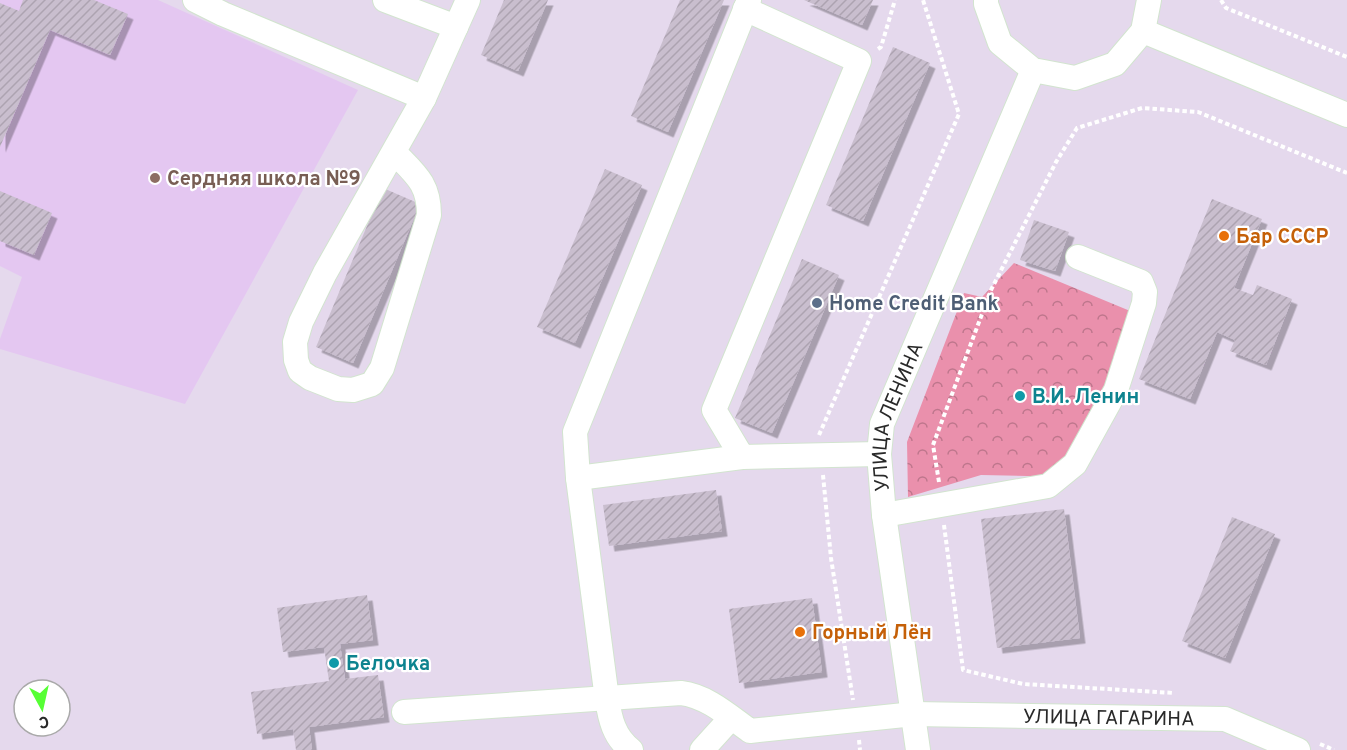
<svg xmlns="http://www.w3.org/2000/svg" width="1347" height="750" font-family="Overpass,sans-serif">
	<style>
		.education { fill: #e4c7f1 }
		.forest { fill: url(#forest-crowns) }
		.building { fill: url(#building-hatch); filter: url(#shadow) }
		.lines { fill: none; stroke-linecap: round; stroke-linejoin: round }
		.minor-casing { stroke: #d2e4cf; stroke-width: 26 }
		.path { stroke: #fff; stroke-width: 4; stroke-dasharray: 4.5 3; stroke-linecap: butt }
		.minor { stroke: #fff; stroke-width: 24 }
		.education-dot { fill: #8d6e63; stroke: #fff; stroke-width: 2 }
		.food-dot { fill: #e8710a; stroke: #fff; stroke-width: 2 }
		.service-dot { fill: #5c6f8a; stroke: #fff; stroke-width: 2 }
		.culture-dot { fill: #0f9aa8; stroke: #fff; stroke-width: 2 }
		.labels { text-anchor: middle; stroke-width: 4.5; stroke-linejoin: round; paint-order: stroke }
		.education-label { font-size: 20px; font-weight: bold; fill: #785e54; stroke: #fff; text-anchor: start }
		.food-label { font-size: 20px; font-weight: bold; fill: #c56008; stroke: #fff; text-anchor: start }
		.service-label { font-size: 20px; font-weight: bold; fill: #4e5e75; stroke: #fff; text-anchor: start }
		.culture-label { font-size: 20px; font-weight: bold; fill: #0d838f; stroke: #fff; text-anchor: start }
		.street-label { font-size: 20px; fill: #292929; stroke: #fff }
	</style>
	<defs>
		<pattern id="forest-crowns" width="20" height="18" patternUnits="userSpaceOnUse" patternTransform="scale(1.5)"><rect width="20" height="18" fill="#ea90ac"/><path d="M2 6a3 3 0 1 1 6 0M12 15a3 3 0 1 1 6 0" fill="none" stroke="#be768c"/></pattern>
		<pattern id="building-hatch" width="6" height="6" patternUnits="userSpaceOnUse" patternTransform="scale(1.5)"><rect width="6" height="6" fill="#c9bece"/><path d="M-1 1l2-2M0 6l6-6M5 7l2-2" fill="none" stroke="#ada3b1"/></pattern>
		<filter id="shadow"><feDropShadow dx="5.5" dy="5.5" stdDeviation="0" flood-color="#0004"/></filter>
	</defs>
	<rect width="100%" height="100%" fill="#e5d9ed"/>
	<path class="education" d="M0,0h158l200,90 -173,314 -185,-55v-10l22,-62 -22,-11z"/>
	<path class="forest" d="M1014,263l121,50 -59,164 -95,-2 -73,22 -1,-55 57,-149 18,4z"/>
	<g class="building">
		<path d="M23,0h71l34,14 -18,41 -60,-25 -50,117v-144l19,8z"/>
		<path d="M504,0h44l-30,71 -37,-16z"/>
		<path d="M680,0h44l-56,132 -37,-16z"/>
		<path d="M804,0h69l-11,25z"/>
		<path d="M893,47l37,16 -67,158 -37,-16z"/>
		<path d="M605,169l37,16 -67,158 -38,-16z"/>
		<path d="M383,188l37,16 -67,159 -37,-16z"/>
		<path d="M0,191l52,22 -18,42 -34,-14z"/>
		<path d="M1212,199l50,20 -28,69 19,7 4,-10 35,14 -26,66 -36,-14 5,-11 -18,-8 -27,67 -51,-20z"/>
		<path d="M1034,220l35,12 -14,39 -35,-11z"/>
		<path d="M802,259l37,16 -67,158 -37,-15z"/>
		<path d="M716,490l6,41 -113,15 -6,-41z"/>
		<path d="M1064,509l16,129 -83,10 -16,-129z"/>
		<path d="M1232,517l43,17 -50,124 -43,-17z"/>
		<path d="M367,595l6,45 -33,4 5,35 33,-4 6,42 -75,10 3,23h-16l-3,-21 -36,5 -6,-42 78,-11 -5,-34 -41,5 -6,-44z"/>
		<path d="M812,598l10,74 -83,11 -10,-74z"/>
	</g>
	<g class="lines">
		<defs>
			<g id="minor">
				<path d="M195,0l28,14 201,84"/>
				<path d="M385,0l71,27"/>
				<path d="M986,0v4l14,39 33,27 42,8 40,-14 28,-33 6,-31"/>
				<path d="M745,9l114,52 -145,349 28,47 137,-3"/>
				<path d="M1143,31l204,84"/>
				<path d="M394,152c21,22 35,31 35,63l-47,153 -10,16 -19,6 -15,-1 -28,-11 -10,-7 -4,-11 -1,-18 6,-20 24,-49 99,-175 44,-98"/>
				<path d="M578,478l164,-21"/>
				<path d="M884,515l164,-29 27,-22 41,-74 28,-87 1,-11 -4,-10 -63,-25"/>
				<path id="s1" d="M404,712l277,-19c26,3 48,23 69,38l164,-17 311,5 73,31"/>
				<path d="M631,750c-17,-13 -21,-31 -24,-51l-29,-221 -3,-46 174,-432"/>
				<path d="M702,750l29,-32"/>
				<path id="s2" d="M918,750l-34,-235 -5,-61 3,-30 151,-354"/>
			</g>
		</defs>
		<use href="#minor" class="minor-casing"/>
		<g class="path">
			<path d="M1221,0l5,8 121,49"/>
			<path d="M878,49l3,-2 14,-47"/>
			<path d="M819,435l140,-321 -36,-114"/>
			<path d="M823,475l8,83 22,142"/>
			<path d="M939,482l-6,-37 58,-155 65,-128 21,-34 65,-20 56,4 149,61"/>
			<path d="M944,525l19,145 60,14 151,9"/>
			<path d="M859,740l1,10"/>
			<path d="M1320,744l14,6"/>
		</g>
		<use href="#minor" class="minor"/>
	</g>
	<circle class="education-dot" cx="155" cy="178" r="6"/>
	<g class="food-dot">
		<circle cx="1224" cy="236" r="6"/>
		<circle cx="800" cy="632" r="6"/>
	</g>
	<circle class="service-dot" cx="817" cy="303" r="6"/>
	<g class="culture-dot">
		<circle cx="1020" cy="396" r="6"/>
		<circle cx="334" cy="663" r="6"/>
	</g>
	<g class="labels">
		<g class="education-label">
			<text x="167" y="185">Сердняя школа №9</text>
		</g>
		<g class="food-label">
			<text x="1236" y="243">Бар СССР</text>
			<text x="812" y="639">Горный Лён</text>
		</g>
		<g class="service-label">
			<text x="829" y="310">Home Credit Bank</text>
		</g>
		<g class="culture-label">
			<text x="1032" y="403">В.И. Ленин</text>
			<text x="346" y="670">Белочка</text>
		</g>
		<g class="street-label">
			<text dy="7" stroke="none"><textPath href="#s2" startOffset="339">УЛИЦА ЛЕНИНА</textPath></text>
			<text dy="7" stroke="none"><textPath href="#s1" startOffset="717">УЛИЦА ГАГАРИНА</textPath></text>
		</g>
	</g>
	<g transform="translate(42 708) rotate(172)"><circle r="28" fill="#ffffff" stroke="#a9a9a9" stroke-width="1.5"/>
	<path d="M0-4.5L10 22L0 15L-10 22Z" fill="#56ff35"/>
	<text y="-9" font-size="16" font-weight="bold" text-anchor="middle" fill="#292929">С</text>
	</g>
</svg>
